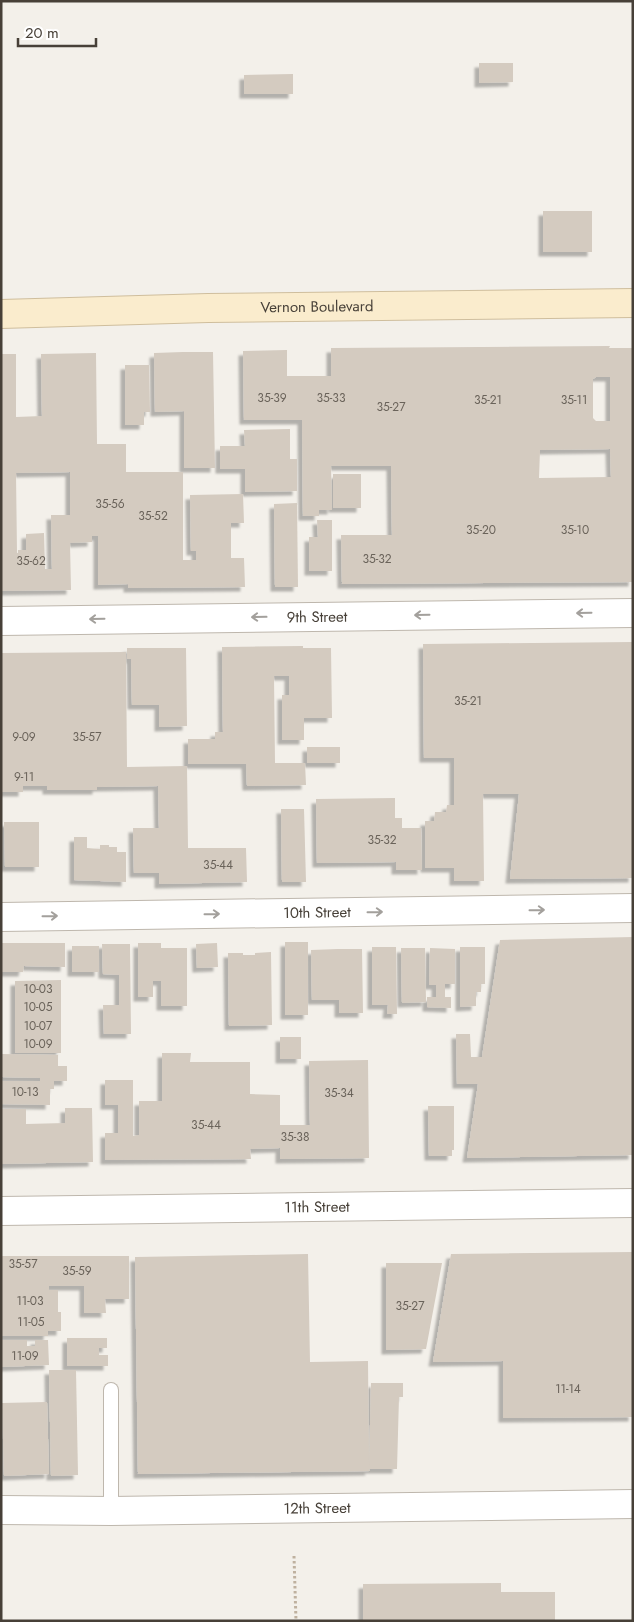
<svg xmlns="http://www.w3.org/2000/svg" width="634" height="1622" font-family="Jost,sans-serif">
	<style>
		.building { fill: #d4cbc0; fill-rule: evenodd; filter: url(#shadow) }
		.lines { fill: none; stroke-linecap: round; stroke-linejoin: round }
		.service-casing { stroke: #beb7ad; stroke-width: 16 }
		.minor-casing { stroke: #beb7ad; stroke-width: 30 }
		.secondary-casing { stroke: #cfbe9d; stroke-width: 30 }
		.path { stroke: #bfb19f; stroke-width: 3; stroke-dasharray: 2.5 2.5; stroke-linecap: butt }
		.service { stroke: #fff; stroke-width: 14 }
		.minor { stroke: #fff; stroke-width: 28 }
		.secondary { stroke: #faeccd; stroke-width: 28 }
		.oneway { stroke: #a3a09c }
		.labels { text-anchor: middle; stroke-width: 5; stroke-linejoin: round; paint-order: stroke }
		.number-label { font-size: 12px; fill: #6a635a }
		.street-label { font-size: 15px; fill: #474038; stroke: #fff }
	</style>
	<defs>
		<filter id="shadow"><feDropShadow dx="-4.5" dy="4.5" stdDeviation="1" flood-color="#0004"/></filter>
	</defs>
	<rect width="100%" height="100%" fill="#f3f0ea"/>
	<g class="building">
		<path d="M479,63h34v19l-34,1z"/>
		<path d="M293,74v20h-49v-19z"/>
		<rect x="543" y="211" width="49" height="41"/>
		<path d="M610,346l-1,2h24v234l-291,2 -1,-49h51l-1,-69h-60l1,44h-13v6h-16l-1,-96h-58l-1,-69 44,-1v26h44v-28zM596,377h14v44h-14l-3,-3v-39zM610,449l1,28 -72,1 1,-28z"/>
		<path d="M183,352h30l2,116h-31v-57l-29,1 -1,-59z"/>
		<path d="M96,353l1,91h29v28h57v88h13v-9h-5l-1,-56 53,-1 1,29h-13v35h13l1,29 -117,1v-4l-30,1v-49h-6v6l-22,1 1,47 -70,1v-237h15v63l26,-1 -1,-62zM70,472v43h-19l1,54h-7l-1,-36 -18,1v16h-8v3h-1l-1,-80z"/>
		<path d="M125,365h24l1,47h-6v13h-19z"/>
		<path d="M290,429v30h7v32l-52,1v-23h-25v-23h25l-1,-16z"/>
		<rect x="333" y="474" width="28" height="34"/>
		<path d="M297,503l1,84h-23l-1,-83z"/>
		<path d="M317,520h15v51h-23v-34h9z"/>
		<path d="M633,642v236l-123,1 9,-85h-36l1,87h-30v-13h-29v-47h9l1,-9h11l1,-7h7v-47h-30l-1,-114z"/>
		<path d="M303,646v2h28l1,70h-28v22h-22v-45h7v-19h-15l1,87h30l1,22 -59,1 -1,-22h-58v-25h27v-7h8l-1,-85z"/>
		<path d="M127,648h59l1,78 -28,1v-22h-27l-1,-46h-4z"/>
		<path d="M126,652l1,115 60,-1 1,82h58l1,34 -88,2v-11h-25l-1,-45h26l-1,-42 -61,1v3h-50v-4h-24v6h-22v-139z"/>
		<rect x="307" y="747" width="33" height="16"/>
		<path d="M395,798v20h7v10h19l1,42h-26v-8l-79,1 -1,-64z"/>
		<path d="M281,809h23l2,73h-24z"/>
		<path d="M4,822h35v45h-34z"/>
		<path d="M74,837h13v11l13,1v-4h9v2h8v5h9v30l-52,-2z"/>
		<path d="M633,937v218l-166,3 11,-74h-21l-1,-50h14l1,23h11l18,-117z"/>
		<rect x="285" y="942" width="23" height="73"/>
		<path d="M1,943h64v24l-41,-1 -1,6h-22z"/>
		<path d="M138,943h23v5h26v58h-26v-25h-8v16h-15z"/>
		<path d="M217,943l1,24 -21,1 -1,-24z"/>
		<path d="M102,944h28l1,90h-27l-1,-29h16v-30l-16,-1z"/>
		<rect x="72" y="946" width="27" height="26"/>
		<path d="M372,947h24l1,67h-10l1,-9h-16z"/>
		<path d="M460,947h25v37h-4v8h-5v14l-16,1z"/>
		<path d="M401,948h24l1,54 -24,1z"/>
		<path d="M430,948l25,1v35h-10v13h6v11l-24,-1v-10h9v-12h-7z"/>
		<path d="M338,949h24l1,64h-24v-13h-27l-1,-50z"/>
		<path d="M271,952l1,73 -43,1 -1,-73h15v2h12v-2z"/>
		<path d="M61,980v73h-46v-72z"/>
		<rect x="280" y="1037" width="21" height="22"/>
		<path d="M162,1053h29l-1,9h60v32l30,1v30h30l-1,-64 59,-1 1,98 -89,1v-11l-30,1 1,10 -146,1v-27h13v-28h-13v-25h28v56l6,-1v-34h23z"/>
		<path d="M2,1054l56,1v11h9v15h-13v8h-4v16l-49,-1v-23h39v-3l-38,-1z"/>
		<path d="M428,1106h26v44h-2v6h-23z"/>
		<path d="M65,1108h27l1,54 -92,2v-55h25v15l39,-1z"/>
		<path d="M633,1252v165l-130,1v-57l-70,1 18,-108z"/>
		<path d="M308,1254l2,108 58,-1 1,104 2,-82h32v14h-4l-2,72h-28l1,2 -232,3 -3,-217z"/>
		<path d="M1,1256h128v43h-24l1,14h-22v-27h-35v4h9v22h3v19h-13v5h-47z"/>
		<path d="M386,1263h56l-16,86 -40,1z"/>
		<path d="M67,1338h40v10h-8v7h9v11h-41z"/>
		<path d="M1,1340h26v6h8v-6h13l1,25 -48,2z"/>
		<path d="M49,1370h27l2,105 -27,1z"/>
		<path d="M47,1402l2,72 -45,2 -2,-73z"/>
		<path d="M501,1583v9h54v29h-192v-37z"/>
	</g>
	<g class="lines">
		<defs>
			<path id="service" d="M111,1390v121"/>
			<g id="minor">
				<path id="s1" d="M1,621l632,-8"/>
				<path id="s2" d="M1,917l632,-9"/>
				<path id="s3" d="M1,1211l632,-8"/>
				<path id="s4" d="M1,1510l110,1 522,-7"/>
			</g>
			<g id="secondary">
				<path id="s5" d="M1,314l207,-6 425,-5"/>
			</g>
		</defs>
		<use href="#service" class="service-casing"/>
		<use href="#minor" class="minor-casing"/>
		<use href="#secondary" class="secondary-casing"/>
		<path class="path" d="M294,1556l2,65"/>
		<use href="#service" class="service"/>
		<use href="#minor" class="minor"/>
		<use href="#secondary" class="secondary"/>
	</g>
	<defs><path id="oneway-shaft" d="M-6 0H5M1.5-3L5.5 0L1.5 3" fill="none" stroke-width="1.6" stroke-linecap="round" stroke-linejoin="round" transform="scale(1.25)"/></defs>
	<g class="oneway">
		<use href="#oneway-shaft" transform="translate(584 613) rotate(179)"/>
		<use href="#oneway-shaft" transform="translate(422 615) rotate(179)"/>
		<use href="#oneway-shaft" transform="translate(259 617) rotate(179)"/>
		<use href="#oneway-shaft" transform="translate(97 619) rotate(179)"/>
		<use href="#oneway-shaft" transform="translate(537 910) rotate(-1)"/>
		<use href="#oneway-shaft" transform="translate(375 912) rotate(-1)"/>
		<use href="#oneway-shaft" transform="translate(212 914) rotate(-1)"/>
		<use href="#oneway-shaft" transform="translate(50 916) rotate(-1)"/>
	</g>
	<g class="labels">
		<g class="number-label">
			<text x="272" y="402">35-39</text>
			<text x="331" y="402">35-33</text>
			<text x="488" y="404">35-21</text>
			<text x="574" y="404">35-11</text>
			<text x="391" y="411">35-27</text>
			<text x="110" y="508">35-56</text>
			<text x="153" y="520">35-52</text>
			<text x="481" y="534">35-20</text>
			<text x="575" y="534">35-10</text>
			<text x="377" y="563">35-32</text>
			<text x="31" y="565">35-62</text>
			<text x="468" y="705">35-21</text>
			<text x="24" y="741">9-09</text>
			<text x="87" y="741">35-57</text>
			<text x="24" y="781">9-11</text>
			<text x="382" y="844">35-32</text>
			<text x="218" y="869">35-44</text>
			<text x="38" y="993">10-03</text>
			<text x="38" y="1011">10-05</text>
			<text x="38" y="1030">10-07</text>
			<text x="38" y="1048">10-09</text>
			<text x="25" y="1096">10-13</text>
			<text x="339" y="1097">35-34</text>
			<text x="206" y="1129">35-44</text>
			<text x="295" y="1141">35-38</text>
			<text x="23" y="1268">35-57</text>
			<text x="77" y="1275">35-59</text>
			<text x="30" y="1305">11-03</text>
			<text x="410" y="1310">35-27</text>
			<text x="31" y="1326">11-05</text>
			<text x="25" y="1360">11-09</text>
			<text x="568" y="1393">11-14</text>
		</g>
		<g class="street-label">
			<text dy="5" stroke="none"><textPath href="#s5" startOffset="316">Vernon Boulevard</textPath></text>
			<text dy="5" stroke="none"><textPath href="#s1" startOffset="316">9th Street</textPath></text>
			<text dy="5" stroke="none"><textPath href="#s2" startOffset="316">10th Street</textPath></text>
			<text dy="5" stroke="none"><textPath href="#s3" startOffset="316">11th Street</textPath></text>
			<text dy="5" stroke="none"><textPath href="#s4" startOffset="316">12th Street</textPath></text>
		</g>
	</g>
	<rect width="634" height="1622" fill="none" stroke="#474038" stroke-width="5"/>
	<path d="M18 38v8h78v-8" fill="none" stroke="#474038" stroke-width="2.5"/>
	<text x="25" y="38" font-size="15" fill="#474038" stroke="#ffffff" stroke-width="4" paint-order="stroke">20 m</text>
</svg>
